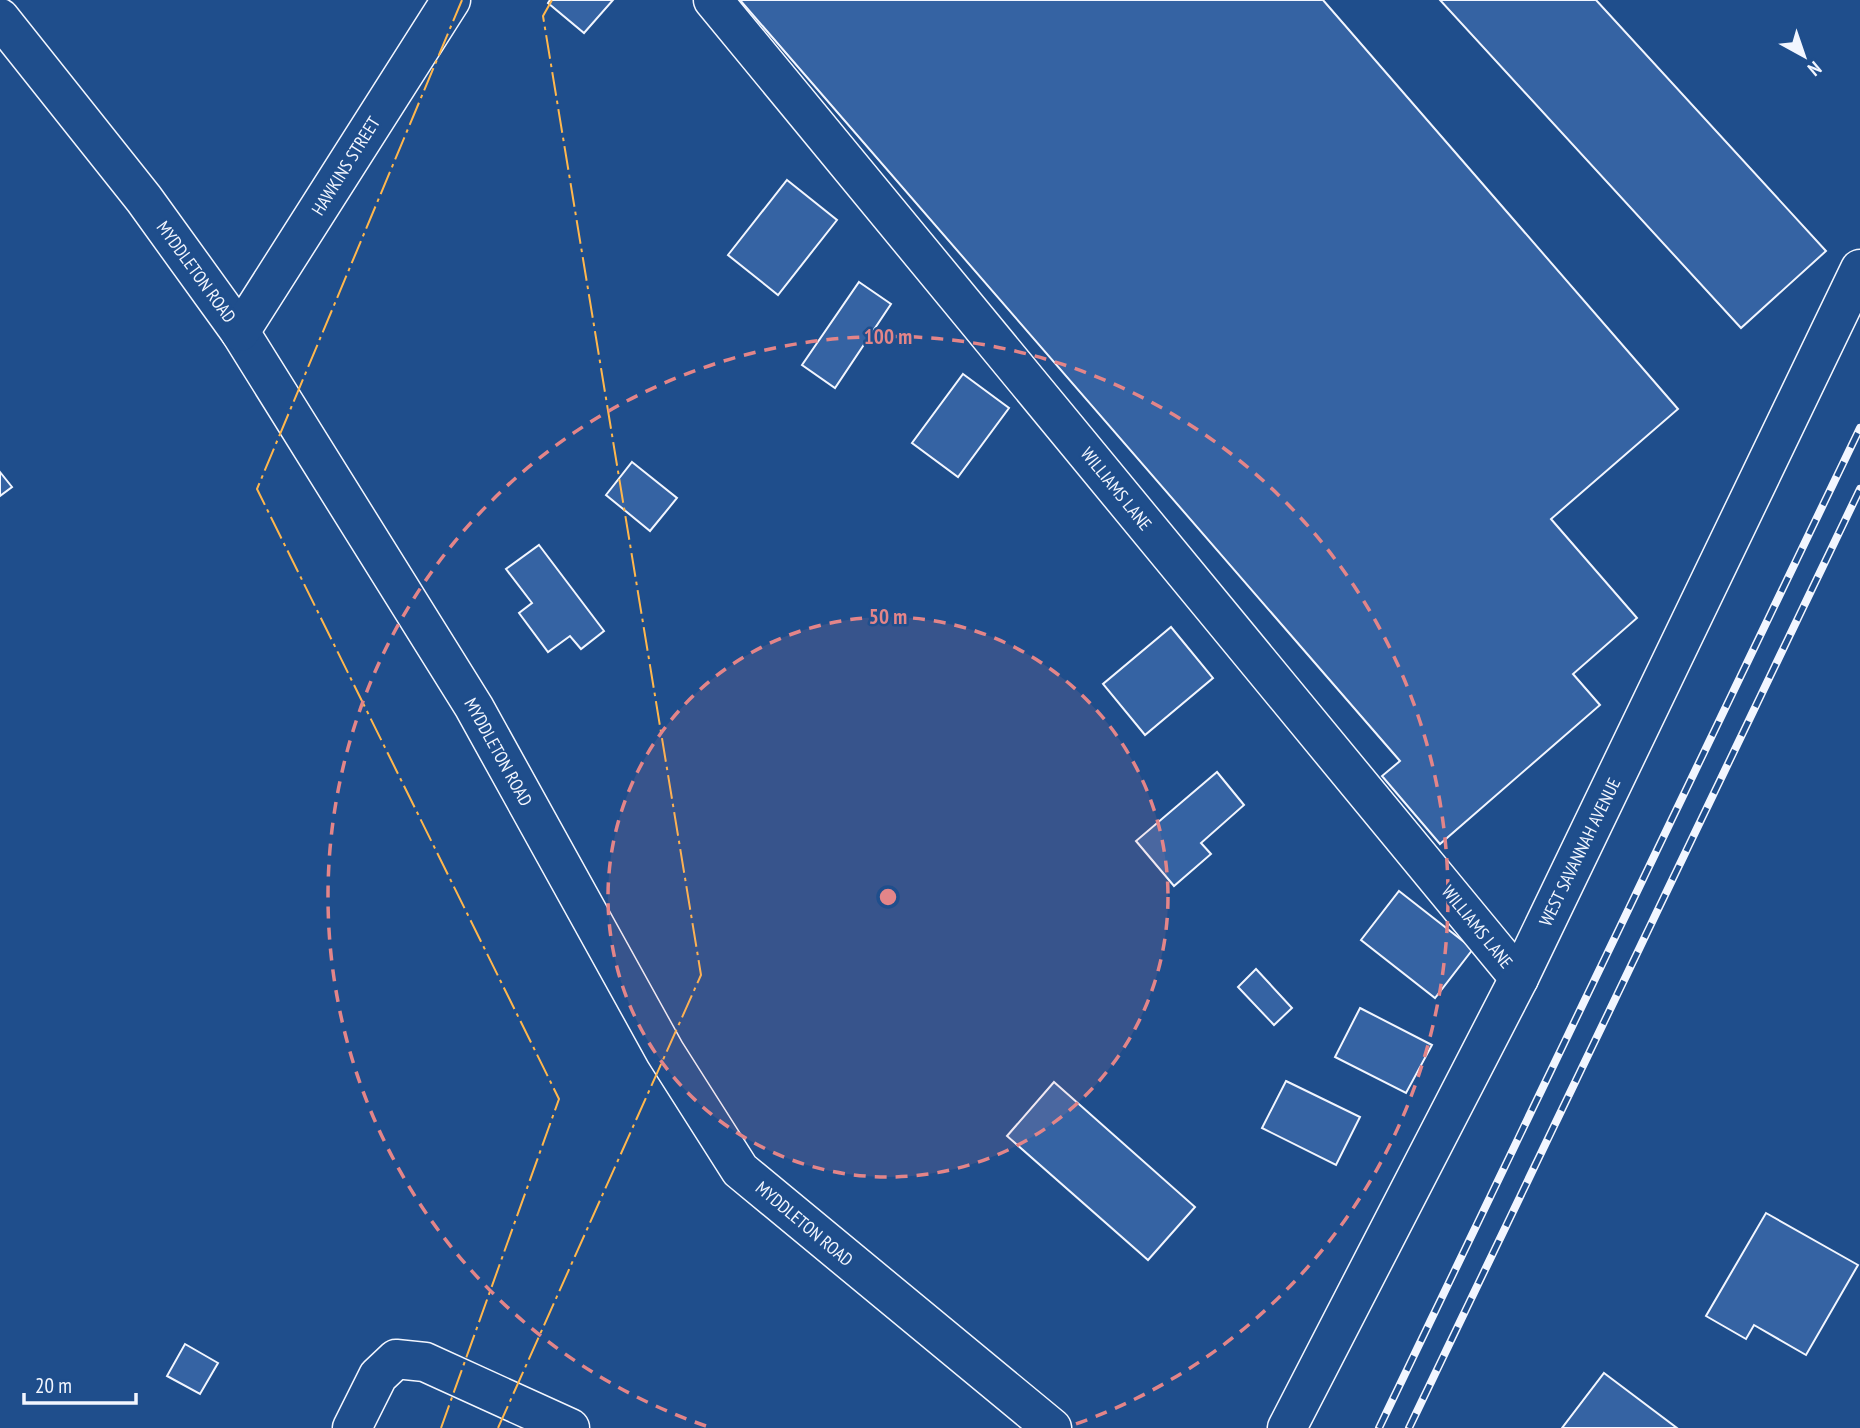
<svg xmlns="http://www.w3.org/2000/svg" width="1860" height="1428" font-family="'PT Sans Narrow',sans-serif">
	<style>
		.building { fill: #3563a3; stroke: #f2f6ff; stroke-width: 2 }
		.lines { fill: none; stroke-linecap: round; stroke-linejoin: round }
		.minor-casing { stroke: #f2f6ff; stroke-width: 41 }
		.minor { stroke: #1f4e8c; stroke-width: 38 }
		.rail-casing { stroke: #f2f6ff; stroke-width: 8 }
		.rail { stroke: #1f4e8c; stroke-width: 5; stroke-dasharray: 16; stroke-linecap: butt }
		.power { stroke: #ffb74d; stroke-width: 2; stroke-dasharray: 24 5 3.5 5; stroke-linecap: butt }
		.ring { fill: none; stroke: #e38589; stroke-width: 3.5; stroke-dasharray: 12 9 }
		.labels { text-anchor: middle; stroke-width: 5; stroke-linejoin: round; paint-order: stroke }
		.street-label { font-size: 18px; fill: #f2f6ff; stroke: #1f4e8c }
		.centre { fill: #e38589; stroke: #1f4e8c; stroke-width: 3.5 }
		.ring-label { font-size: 21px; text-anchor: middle; font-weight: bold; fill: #e38589; stroke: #1f4e8c; stroke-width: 5; stroke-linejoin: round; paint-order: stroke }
	</style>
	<rect width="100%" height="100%" fill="#1f4e8c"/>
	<g class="building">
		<path d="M550,0h63l-29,33 -36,-30z"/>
		<path d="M740,0h583l355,409 -127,110 86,99 -64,56 27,31 -160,139 -58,-68 18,-15z"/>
		<path d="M1440,0h156l230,251 -85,77z"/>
		<path d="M787,180l50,40 -59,75 -50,-40z"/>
		<path d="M859,282l32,22 -56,84 -33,-23z"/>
		<path d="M963,374l46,34 -51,69 -46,-34z"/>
		<path d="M632,462l45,36 -27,33 -44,-36z"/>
		<path d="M0,472l12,15 -12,9z"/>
		<path d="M539,545l65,86 -23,18 -11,-13 -22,16 -29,-39 13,-10 -26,-34z"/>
		<path d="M1171,627l42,51 -68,57 -42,-51z"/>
		<path d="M1217,772l27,33 -43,38 10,11 -37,32 -38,-45z"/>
		<path d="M1399,891l74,58 -38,49 -74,-58z"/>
		<path d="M1256,969l36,39 -18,17 -36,-38z"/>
		<path d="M1360,1008l72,37 -26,48 -71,-36z"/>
		<path d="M1286,1081l74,36 -24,48 -74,-37z"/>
		<path d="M1054,1082l141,125 -47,53 -141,-124z"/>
		<path d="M1766,1213l92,52 -52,90 -52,-30 -8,14 -40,-23z"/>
		<path d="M185,1344l33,19 -18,31 -33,-18z"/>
		<path d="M1604,1373l73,55h-115z"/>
	</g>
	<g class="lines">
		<defs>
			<g id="minor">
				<path d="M713,0l806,978"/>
				<path d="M0,18l144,181 96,133 234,375 191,345 75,118 312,258"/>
				<path d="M240,332l211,-332"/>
				<path d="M352,1428l26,-52 18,-17 29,3 145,66"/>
				<path d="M1287,1428l232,-450 341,-709"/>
			</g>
		</defs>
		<use href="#minor" class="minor-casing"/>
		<use href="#minor" class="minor"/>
		<defs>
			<g id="rail">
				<path d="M1379,1428l481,-1000"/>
				<path d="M1409,1428l451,-939"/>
			</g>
		</defs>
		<use href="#rail" class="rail-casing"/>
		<use href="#rail" class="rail"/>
		<g class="power">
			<path d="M441,1428l118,-329 -302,-610 205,-489"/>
			<path d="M498,1428l203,-453 -158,-959 9,-16"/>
		</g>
	</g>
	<circle cx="888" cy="897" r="280" fill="#e38589" fill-opacity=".12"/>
	<g class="ring">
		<circle cx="888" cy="897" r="280"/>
		<path d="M706 1426A560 560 0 1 1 1070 1426"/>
	</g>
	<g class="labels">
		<g class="street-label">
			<text transform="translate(346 166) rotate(-58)" y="6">HAWKINS STREET</text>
			<text transform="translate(196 272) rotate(54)" y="6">MYDDLETON ROAD</text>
			<text transform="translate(1116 489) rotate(51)" y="6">WILLIAMS LANE</text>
			<text transform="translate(498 752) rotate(61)" y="6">MYDDLETON ROAD</text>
			<text transform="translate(1580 852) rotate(-64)" y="6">WEST SAVANNAH AVENUE</text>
			<text transform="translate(1477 927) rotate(51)" y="6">WILLIAMS LANE</text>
			<text transform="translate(804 1224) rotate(40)" y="6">MYDDLETON ROAD</text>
		</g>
	</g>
	<circle cx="888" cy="897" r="10" class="centre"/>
	<g class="ring-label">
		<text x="888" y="344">100 m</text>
		<text x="888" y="624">50 m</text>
	</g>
	<g transform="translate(1804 56) rotate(140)" stroke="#1f4e8c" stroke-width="5" paint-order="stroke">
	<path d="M0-5L12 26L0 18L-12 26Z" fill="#f2f6ff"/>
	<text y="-10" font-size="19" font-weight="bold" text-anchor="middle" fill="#f2f6ff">N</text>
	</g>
	<path d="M24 1393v10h112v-10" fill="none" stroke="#f2f6ff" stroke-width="3.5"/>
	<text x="35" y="1393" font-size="21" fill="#f2f6ff" stroke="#1f4e8c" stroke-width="5" paint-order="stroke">20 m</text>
</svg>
